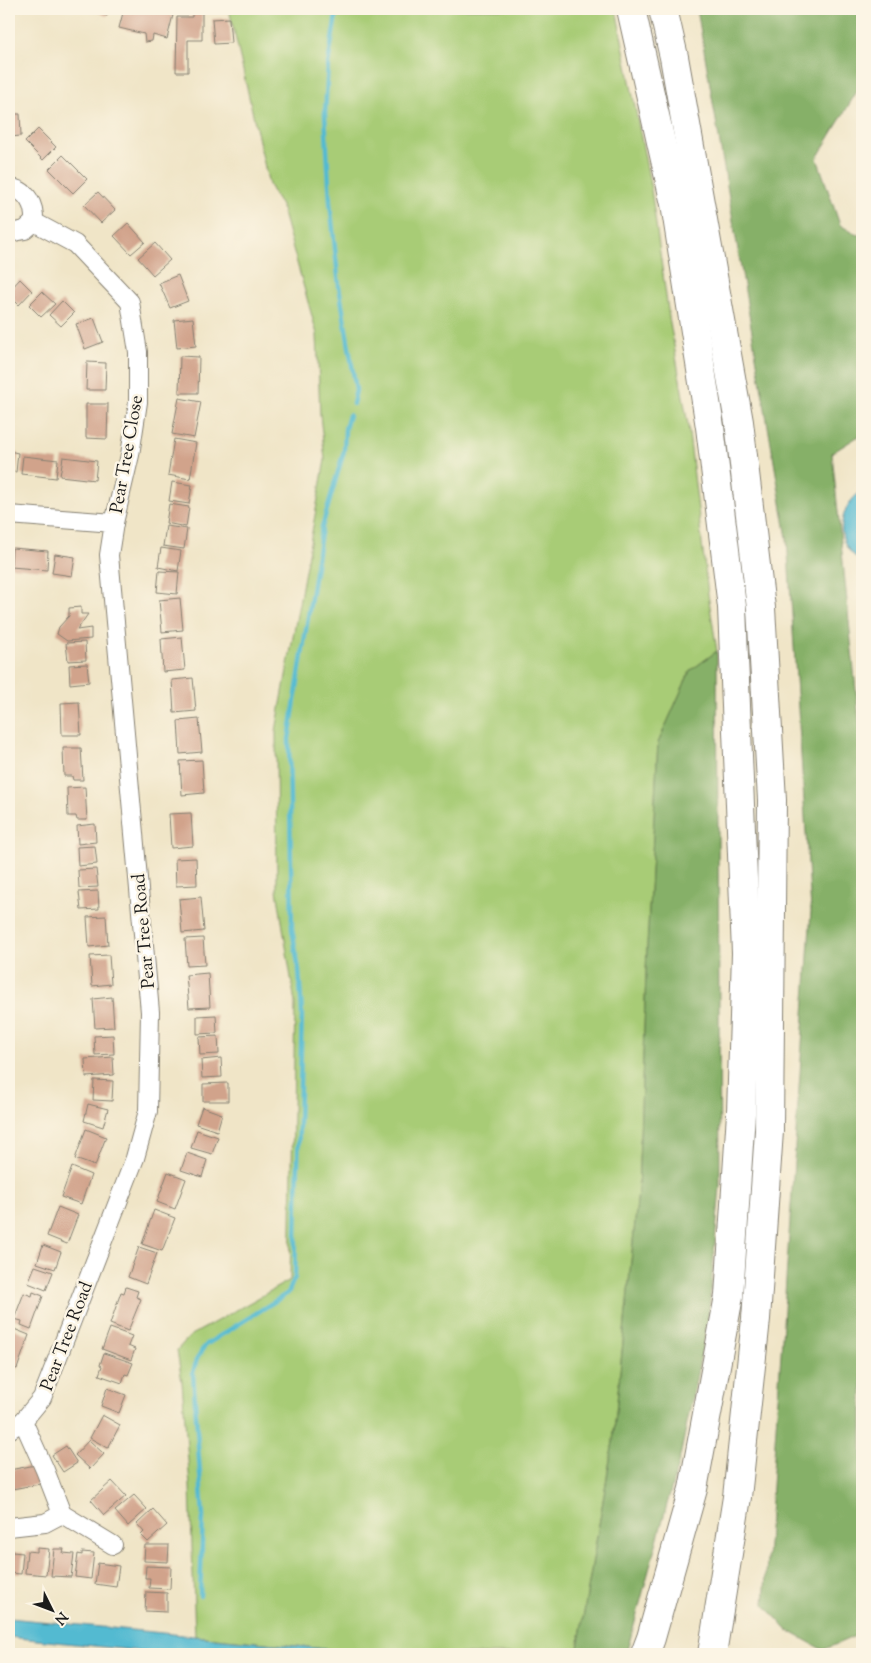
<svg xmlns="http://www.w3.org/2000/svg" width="871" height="1663" font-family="'Sorts Mill Goudy',serif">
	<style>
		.green { fill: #a8cc76; stroke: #627449 }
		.forest { fill: #86b067; stroke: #516642 }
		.water { fill: #53bad1; stroke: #386b76 }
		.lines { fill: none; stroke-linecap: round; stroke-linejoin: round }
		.stream { stroke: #53bad1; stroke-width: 4.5 }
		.building { fill: #d1a38b }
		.minor-casing { stroke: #868072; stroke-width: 20 }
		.motorway-casing { stroke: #868072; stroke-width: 30 }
		.minor { stroke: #fff; stroke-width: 18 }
		.motorway { stroke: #fff; stroke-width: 28 }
		.labels { text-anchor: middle; stroke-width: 5; stroke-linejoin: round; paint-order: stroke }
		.street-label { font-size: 18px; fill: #1c1c1c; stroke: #fcf5e5 }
	</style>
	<rect width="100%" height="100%" fill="#fcf5e5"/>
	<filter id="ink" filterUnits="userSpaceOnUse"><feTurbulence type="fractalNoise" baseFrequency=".02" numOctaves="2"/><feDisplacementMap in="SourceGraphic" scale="10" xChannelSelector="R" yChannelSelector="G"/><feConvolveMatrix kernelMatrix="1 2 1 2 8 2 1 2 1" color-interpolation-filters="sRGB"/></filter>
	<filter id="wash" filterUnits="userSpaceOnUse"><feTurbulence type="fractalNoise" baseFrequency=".0096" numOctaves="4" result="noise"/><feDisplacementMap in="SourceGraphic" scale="20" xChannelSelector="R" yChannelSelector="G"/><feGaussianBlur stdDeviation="1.12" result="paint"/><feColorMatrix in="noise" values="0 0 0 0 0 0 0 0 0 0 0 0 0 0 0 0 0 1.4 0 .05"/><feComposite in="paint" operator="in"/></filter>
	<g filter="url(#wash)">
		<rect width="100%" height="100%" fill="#f0e5c7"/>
		<path class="green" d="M229,9h387l35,180 18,128 19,108 20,169 9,57 -27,20 -32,72 -11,204 -9,245 -25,250 -36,212h-200l-182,-18 -5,-150 -8,-104 -5,-32 13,-14 100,-56 5,-277 -18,-113 -1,-159 49,-271 -5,-45 -3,-81 -36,-128 -12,-21z"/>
		<g class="forest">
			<path d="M697,9h165v77l-3,2 -42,70 23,67 17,10 5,-1v200l-30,19 27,267 3,20v893l-39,17 -36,-20 -23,-26 47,-693 -24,-373z"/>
			<path d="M717,651l3,536 -12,134 -28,136 -54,197h-49l36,-212 25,-250 9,-245 11,-204 32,-72z"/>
		</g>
		<g class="water">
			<path d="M862,491v70c-29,-15 -25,-54 0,-70z"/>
			<path d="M9,1618l368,36h-207l-161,-17z"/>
		</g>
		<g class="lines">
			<g class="stream">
				<path d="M337,9l-9,55 -3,50 5,88 9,84 17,104 -3,14"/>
				<path d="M200,1596l3,-80 -10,-143c3,-12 5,-20 14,-29l81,-51 7,-16 7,-264 -3,-43 -7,-41 -3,-190 33,-212 22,-76 1,-22 4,-14"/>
			</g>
		</g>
		<g id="blocks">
			<g class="building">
				<path d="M90,9h20l-3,7z"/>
				<path d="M124,9h34l-1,2 16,4 -6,24 -14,-4 -1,6 -7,1 -1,-8 -25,-6z"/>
				<path d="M192,12h10v28h-14v32h-12l1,-55h15z"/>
				<path d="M229,18l2,25 -17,1 -2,-25z"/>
				<path d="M9,114h11l1,22 -12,1z"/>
				<path d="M38,129l18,18 -13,13 -18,-18z"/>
				<path d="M63,155l24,24 -14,14 -24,-24z"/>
				<path d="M98,192l17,18 -14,13 -17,-18z"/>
				<path d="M128,223l17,19 -14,12 -17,-18z"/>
				<path d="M155,243l15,17 -17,15 -15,-17z"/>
				<path d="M178,275l10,26 -18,7 -11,-25z"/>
				<path d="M20,279l12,12 -13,14 -10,-10v-4z"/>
				<path d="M42,292l13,12 -14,13 -12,-12z"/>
				<path d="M62,301l12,12 -13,13 -12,-11z"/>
				<path d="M94,318l9,24 -18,7 -9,-25z"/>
				<path d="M193,318l3,28 -19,2 -3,-28z"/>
				<path d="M180,356l19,1 -1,36h-19z"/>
				<path d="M87,362l19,1 -1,27h-19z"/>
				<path d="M179,398l22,4 -7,36 -22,-4z"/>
				<path d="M86,404h22l-1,35 -21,-1z"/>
				<path d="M174,439l22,4 -6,36 -22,-4z"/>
				<path d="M9,451l9,2 -2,19 -7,-1z"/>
				<path d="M23,456l35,4 -2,18 -35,-4z"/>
				<path d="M63,457l34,4 -2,19 -35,-4z"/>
				<path d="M172,482l20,3 -3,19 -20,-3z"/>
				<path d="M169,504l20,3 -3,20 -20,-4z"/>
				<path d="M166,526l21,3 -3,20 -21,-3z"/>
				<path d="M12,548l36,3 -1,19 -36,-3z"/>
				<path d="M161,548l20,3 -3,20 -20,-4z"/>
				<path d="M55,554l20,3 -3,19 -20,-3z"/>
				<path d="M159,571l20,1 -2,22 -20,-2z"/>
				<path d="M180,598l3,32 -21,2 -3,-32z"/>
				<path d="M81,607v7h7l-11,16 14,-2v11l-24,2 -10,-7 2,-7 10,-11v-8z"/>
				<path d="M182,637l3,33 -22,2 -2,-33z"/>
				<path d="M85,642l1,18 -18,1 -2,-18z"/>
				<path d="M87,664l2,18 -19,2 -1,-19z"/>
				<path d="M193,678l3,33 -22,2 -2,-33z"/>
				<path d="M79,702l2,33h-19l-1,-32z"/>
				<path d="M199,719l3,33 -22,2 -2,-33z"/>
				<path d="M63,748h18l2,32h-10l-1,-4h-8z"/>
				<path d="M202,760l2,33 -22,2 -2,-34z"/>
				<path d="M85,787l2,33h-10l-1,-4h-8l-1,-28z"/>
				<path d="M191,813l2,33 -22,2 -2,-34z"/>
				<path d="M95,824l1,18 -18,2 -1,-18z"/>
				<path d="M95,846l2,18 -19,2 -1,-19z"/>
				<path d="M196,858l1,27 -21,1 -1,-27z"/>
				<path d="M96,869l2,18 -19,1 -1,-18z"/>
				<path d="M98,891l1,18 -18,1 -2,-18z"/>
				<path d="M201,897l3,34 -22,2 -3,-34z"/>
				<path d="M106,916l2,29 -19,2 -2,-30z"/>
				<path d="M203,938l2,27 -18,1 -2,-27z"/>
				<path d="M109,955l2,29 -19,2 -2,-30z"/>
				<path d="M208,973l2,34 -21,1 -3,-33z"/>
				<path d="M112,997l2,30 -19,1 -2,-29z"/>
				<path d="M216,1015l1,18 -20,1v-18z"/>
				<path d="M113,1035l1,19 -19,1 -1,-19z"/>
				<path d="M218,1036l1,18 -19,1 -1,-18z"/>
				<path d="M113,1057l1,18 -28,2 -1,-18z"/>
				<path d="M221,1058l1,19 -20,1 -1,-18z"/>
				<path d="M94,1080l19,1 -1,20 -19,-1z"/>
				<path d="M228,1083v18h-25v-17z"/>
				<path d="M88,1104l20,5 -5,18 -19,-6z"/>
				<path d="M202,1107l20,7 -5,17 -21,-7z"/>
				<path d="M86,1129l20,8 -11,29 -20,-7z"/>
				<path d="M197,1130l21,7 -6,17 -21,-6z"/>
				<path d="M187,1153l20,7 -5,17 -21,-7z"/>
				<path d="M72,1167l19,8 -10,29 -20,-7z"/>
				<path d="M168,1172l18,7 -11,30 -18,-7z"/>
				<path d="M58,1207l20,8 -11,29 -20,-8z"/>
				<path d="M154,1210l21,8 -13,33 -20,-7z"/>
				<path d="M43,1245l18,7 -6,17 -18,-6z"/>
				<path d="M139,1247l18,6 -11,31 -18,-7z"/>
				<path d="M35,1266l18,6 -7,18 -18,-7z"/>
				<path d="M126,1287l12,4 -2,6 5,2 -13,32 -18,-7 11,-32 3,1z"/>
				<path d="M33,1292l10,4 -12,33 -10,-4 1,-4 -8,-2 10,-26 8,3z"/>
				<path d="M9,1327l20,8 -12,34 -8,-3 5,-18 -5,-2z"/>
				<path d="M110,1328l22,8 -4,10 7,3 -4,11 -29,-11z"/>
				<path d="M104,1353l29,10 -5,12 -3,-1 -3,9 -23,-8 3,-9 -2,-1z"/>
				<path d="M107,1388l19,7 -7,18 -18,-7z"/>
				<path d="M102,1415l18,10 -12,23 -18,-10z"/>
				<path d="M89,1440l15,14 -14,15 -15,-14z"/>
				<path d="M66,1446l11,17 -14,9 -11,-17z"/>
				<path d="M36,1465l4,19 -28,5 -3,-19z"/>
				<path d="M112,1481l14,15 -22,19 -13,-15z"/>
				<path d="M134,1495l13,14 -19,17 -13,-15z"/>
				<path d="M153,1509l14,16 -19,17 -7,-7 3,-3 -7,-8z"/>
				<path d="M145,1545h24l-1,17 -24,-1z"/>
				<path d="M9,1548h3v4l11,1 -2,21 -12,-1z"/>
				<path d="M37,1548l12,1 -3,26 -21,-2 2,-22 10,1z"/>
				<path d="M54,1549h10l-1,4 11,1 -3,23 -20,-1z"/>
				<path d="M82,1552l12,1 -3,26 -16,-2 3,-23 4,1z"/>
				<path d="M98,1563l21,3 -3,21 -21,-3z"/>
				<path d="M146,1566l25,1 -1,22 -21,-1 1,-10h-5z"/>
				<path d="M146,1592l21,1v19l-22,-1z"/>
			</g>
		</g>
	</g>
	<g filter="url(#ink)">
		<use href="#blocks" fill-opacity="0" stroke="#868072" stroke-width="1"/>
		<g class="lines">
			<defs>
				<g id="minor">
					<path d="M9,188c18,1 26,17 25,34l-9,8 -16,3"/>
					<path d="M34,222l41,22 55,58 8,50v50l-8,53 -16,68"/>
					<path d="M9,515l105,8 -5,32 41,457 -2,99 -13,47 -93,240 -19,23 -14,9"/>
					<path d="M23,1421l22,49 17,44 51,31"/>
					<path d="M9,1527l36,-4 17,-9"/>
				</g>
				<g id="motorway">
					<path d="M631,9l44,195 35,223 22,180 14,346 -5,160 -12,183 -36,193 -42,149 -6,16"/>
					<path d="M663,9l11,48 65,365 22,186 11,192 -3,331 -13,188 -19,178 -25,157"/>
				</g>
			</defs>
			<use href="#minor" class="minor-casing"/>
			<use href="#motorway" class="motorway-casing"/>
			<use href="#minor" class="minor"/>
			<use href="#motorway" class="motorway"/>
		</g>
	</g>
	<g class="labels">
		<g class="street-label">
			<text transform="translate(126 454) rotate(-80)" y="6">Pear Tree Close</text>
			<text transform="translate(143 931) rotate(-95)" y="6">Pear Tree Road</text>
			<text transform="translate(66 1336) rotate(-69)" y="6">Pear Tree Road</text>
		</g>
	</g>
	<rect width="871" height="1663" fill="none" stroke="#fcf5e5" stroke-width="30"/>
	<g transform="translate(52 1610) rotate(132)" stroke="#fcf5e5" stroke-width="4" paint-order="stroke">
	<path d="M0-4L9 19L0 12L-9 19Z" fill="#1c1c1c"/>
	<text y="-8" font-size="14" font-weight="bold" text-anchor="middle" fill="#1c1c1c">N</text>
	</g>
</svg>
